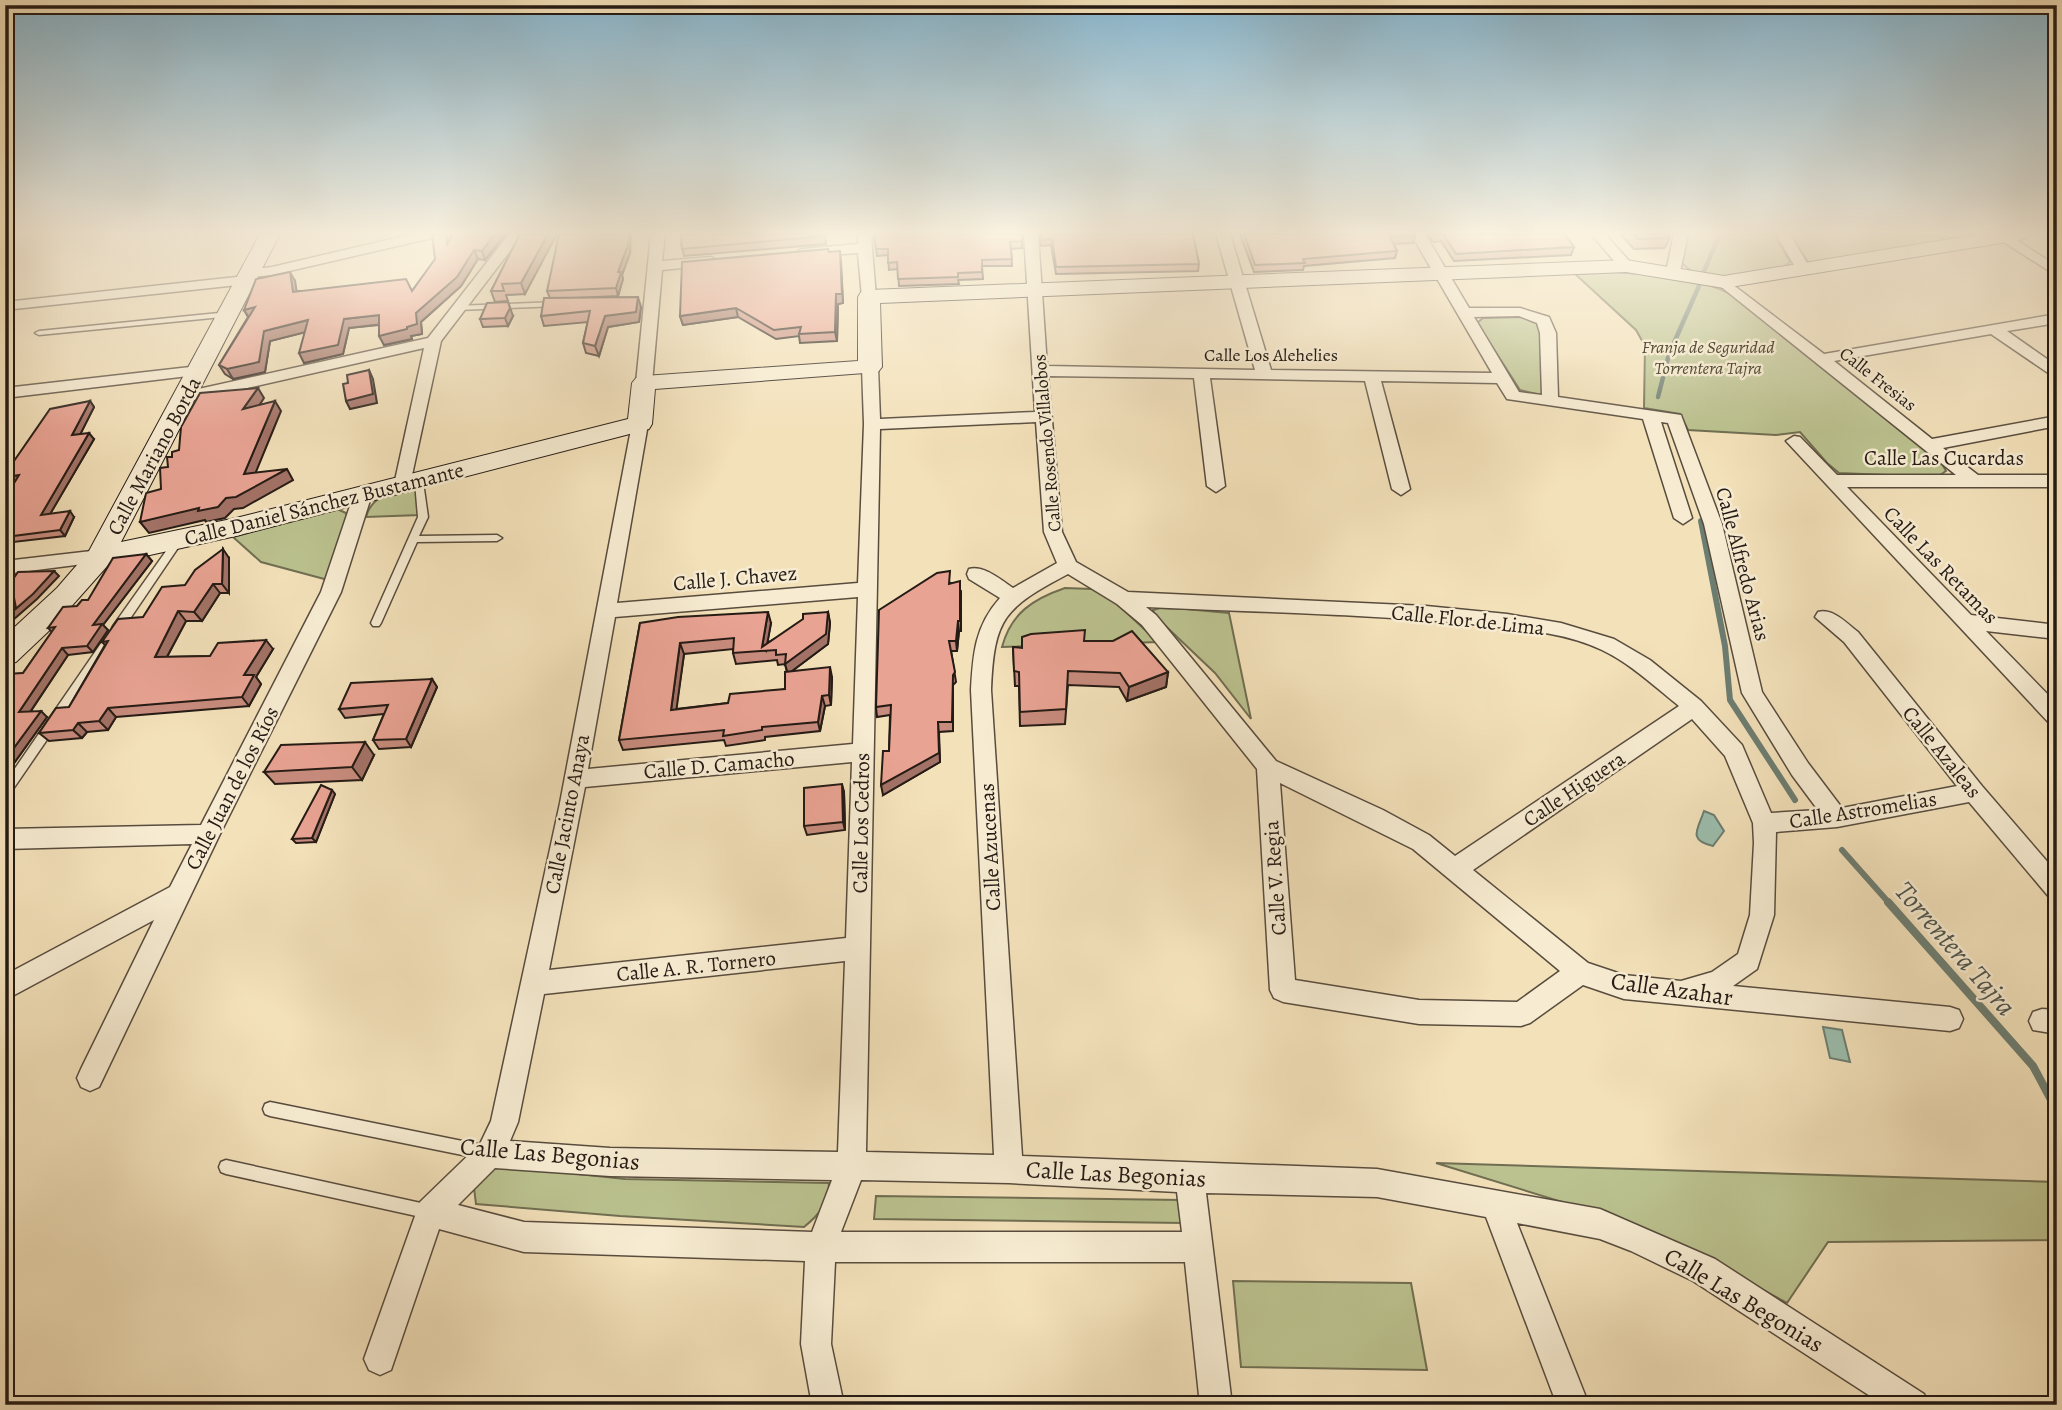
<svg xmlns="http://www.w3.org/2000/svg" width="2062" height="1410" font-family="Alegreya,serif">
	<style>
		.green { fill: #bbc28f; stroke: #706e52; stroke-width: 2 }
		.water { fill: #9bbeae; stroke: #6c7d71; stroke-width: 2 }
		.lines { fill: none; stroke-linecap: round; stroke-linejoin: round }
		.stream-far2 { stroke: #6c7d71; stroke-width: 4.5 }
		.stream-far1 { stroke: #6c7d71; stroke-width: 6 }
		.stream { stroke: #6c7d71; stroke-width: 8 }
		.lane-casing { stroke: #584c3e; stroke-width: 3 }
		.street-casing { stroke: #584c3e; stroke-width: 3 }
		.secondary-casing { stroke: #251b15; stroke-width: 2 }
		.lane { fill: #f7ecd2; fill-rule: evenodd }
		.street { fill: #f7ecd2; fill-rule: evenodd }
		.secondary { fill: #f7ecd2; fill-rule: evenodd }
		.wall { fill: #c88c7e; stroke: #251b15; stroke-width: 2; fill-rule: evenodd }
		.shaded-wall { fill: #a37267; stroke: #251b15; stroke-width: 2 }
		.building { fill: #e9a393; stroke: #251b15; stroke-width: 2 }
		.labels { text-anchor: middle; stroke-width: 5; stroke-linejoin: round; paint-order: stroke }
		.far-park-label { font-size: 18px; font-style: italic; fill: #524d3a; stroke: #f7ecd2 }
		.far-street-label { font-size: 18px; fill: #251b15; stroke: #f7ecd2 }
		.street-label { font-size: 21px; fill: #251b15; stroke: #f7ecd2 }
		.near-street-label { font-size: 24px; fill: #251b15; stroke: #f7ecd2 }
		.near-water-label { font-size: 28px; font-style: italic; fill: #4e544b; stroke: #f7ecd2 }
	</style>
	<rect width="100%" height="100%" fill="#f3e1ba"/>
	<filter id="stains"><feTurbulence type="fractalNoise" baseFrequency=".00286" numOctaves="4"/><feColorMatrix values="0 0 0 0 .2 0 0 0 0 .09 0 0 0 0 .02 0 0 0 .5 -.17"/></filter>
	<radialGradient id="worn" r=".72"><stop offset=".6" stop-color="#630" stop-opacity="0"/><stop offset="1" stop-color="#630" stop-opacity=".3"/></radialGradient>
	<g class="green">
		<path d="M1688,234h86l16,28 -6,5c-29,5 -79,23 -102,-4z"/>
		<path d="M1790,234h109l63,4 -153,25z"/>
		<path d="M1614,272c39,3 83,4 118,23l209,167 5,9 -9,6 -98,-4 -12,-10 -27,-31 -24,3 -88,-5 -8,-16 -36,-6 1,-62 -9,-16 -61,-56z"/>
		<path d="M1528,317l12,5 4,73h-3l-21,-5 -43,-67 6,-5z"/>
		<path d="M417,487l3,28 -54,2c7,-25 29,-24 51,-30z"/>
		<path d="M337,509l9,4 1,5 -19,62 -67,-18 -28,-25z"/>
		<path d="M1065,588l27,1 21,11 45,42 -156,5c9,-34 31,-48 63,-59z"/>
		<path d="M1164,607l65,6 22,106 -36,-46 -60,-57 -2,-6z"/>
		<path d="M1436,1163l621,19v58l-229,2 -41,61 -95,-52 -65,-29z"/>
		<path d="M494,1165l131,14 204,4c0,20 -9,31 -25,44l-184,-11 -144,-12 -2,-16z"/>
		<path d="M876,1196l306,4 1,23 -309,-4z"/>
		<path d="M1233,1281l178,2 16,87 -186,-3z"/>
	</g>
	<g class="water">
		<path d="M1704,811l10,4 10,16 -11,15c-26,-6 -15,-17 -9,-35z"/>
		<path d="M1823,1027l19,3 8,32 -20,-4z"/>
	</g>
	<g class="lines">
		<g class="stream-far2">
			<path d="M1704,271l16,-37"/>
			<path d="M1658,397l11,-43 30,-68"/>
		</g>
		<g class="stream-far1">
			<path d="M1701,521l24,125 5,54 65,100"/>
			<path d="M1842,850l48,54"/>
		</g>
		<path class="stream" d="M1888,902l145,164 24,45"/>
		<defs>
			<g id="lane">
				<path d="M556,302l4,2 -1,2 -102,4 -4,-2 4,-2z"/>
				<path d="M229,312l4,2 -1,2 -193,19 -4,-2 4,-2z"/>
				<path d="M419,479l4,3 5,35 -9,19 78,-1 5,3 -5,3 -80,1 -36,81 -2,3h-6l-2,-3 47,-106 -3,-35z"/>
				<path d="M179,536l5,3 -63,93h-8l-1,-3 1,-3 63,-89z"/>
				<path d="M108,638l5,4 -1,3 -103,150 -4,1v-13l99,-144z"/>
				<path d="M270,1102l217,44 5,2 2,5 -2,5 -5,2 -217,-44 -5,-2 -2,-5 2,-5z"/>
				<path d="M226,1160l204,45 5,2 2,5 -2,5 -5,2 -204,-45 -5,-2 -2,-5 2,-5z"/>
			</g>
			<g id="street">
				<path d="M413,234h25l-2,3 -164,38 -20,2v6l-5,1 -242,26v-8l241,-26v-6l26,-3z"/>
				<path d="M509,234h14l-82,107 -32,148 -6,2 -9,-6 30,-137 -239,54 -8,-5 8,-5 243,-54z"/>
				<path d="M651,234h14l-3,27 49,-4 7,4 -7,4 -49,5 -10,113 -8,5 -8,-5z"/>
				<path d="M858,234l13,2 5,61 -7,4 -7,-4 -4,-44 -56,4 -7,-4 7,-4 56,-5z"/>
				<path d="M1024,234h14l9,132 208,4 -39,-136h14l41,136 221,3 -81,-139h14l44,74h51l29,9 7,16 2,64 123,18 41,109 40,168 46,71 34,45 115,-22 -113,-144 -29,-25 3,-5c15,-4 28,11 40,20l124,154 75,87v27l-8,-3 -80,-95 -132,25 -61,5 -2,83 -17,54 -24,17 217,21 9,3 4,9 -4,9 -9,3 -326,-32 -41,-14 -53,38 -9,3 -102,-2 -136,-22 -9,-4 -4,-8 -13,-221 -115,-144 -25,-21 -49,-30c-64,34 -74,44 -77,116l31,466 355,13 223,40 115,50 209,135 5,11h-45l-191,-124 -62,-30 -31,-12 -83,-16 72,182h-32l-71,-188 -109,-20 -171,-4 26,212h-32l-15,-143h-350l-4,82 13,61h-32l-11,-61 4,-83 -281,-9 -85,-23 -48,141 -11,5 -11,-5 -5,-11 56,-157 60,-58 11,-23 69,-318 72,-379 8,-5 8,5 -31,179 241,-20 6,-159 -2,-57 8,-5 8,5 2,52 155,-7zM1519,316l18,7 3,10 2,62 -23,-3 -45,-75zM1048,376l146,2 13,108 9,6 9,-6 -15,-108 155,3 27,108 9,6 9,-6 -29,-108 116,2 10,16 136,20 31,99 9,6 9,-6 -31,-96 7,1 36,101 38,169 50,82 26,35 -47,3 -29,-68 -41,-44 -51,-41 -36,-21 -53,-16 -54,-9 -81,-8 -298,-14 -52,-30 -14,-30zM1036,422l8,110 13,31 -44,25c-12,-8 -29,-23 -44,-19l-2,5 2,5 31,19c-25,28 -27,56 -29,92l23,465 -128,-3 14,-723zM858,597l-5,147 -265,25 27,-152zM1146,607c108,5 217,7 325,17 42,5 92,7 131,26 29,14 52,36 77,56l-224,150 -26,-21 -46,-25 -107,-49 -120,-146zM1692,719l33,37 28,67 1,20 -4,72 -12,39 -26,18 -31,9 -57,-6 -36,-12 -115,-93zM852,762l-6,176 -297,32 36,-183zM1280,783l133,66 147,122 -43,31 -98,-2 -124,-20zM845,961l-7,191 -228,-4 -100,-7 8,-19 26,-128zM495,1168l115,8 222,4 -20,52 -288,-10 -66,-17zM861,1180l148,3 168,9 5,40h-341z"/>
				<path d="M1591,234h14l26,29v6h-10z"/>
				<path d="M1674,234h14l-8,38 -7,4 -7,-4z"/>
				<path d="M1776,234h14l20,35 -2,3h-10z"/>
				<path d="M1991,234h16l50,32v10z"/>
				<path d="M1724,278l100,76 233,-40v9l-50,8 50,35v13l-66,-45 -157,27 98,78 125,-23v10l-114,22 35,27h79v12h-210l124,128 86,10v14l-71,-8 71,73v22l-7,-2 -264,-283 8,-5 6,1 37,38h119l-237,-190 -2,-3 2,-3z"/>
				<path d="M199,366l8,5 -2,3 -200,24v-10z"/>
				<path d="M363,488l9,6 -31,98 -122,244 -120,251 -9,4 -9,-4 -4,-9 4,-9 73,-149 -149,80v-25l165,-88 22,-43 -187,5v-20l196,-4 120,-233 33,-98z"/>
				<path d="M100,550l7,1 2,5 -2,5 -102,13v-13z"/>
				<path d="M2042,1009l15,1v24l-24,-4 -4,-9 4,-9z"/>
			</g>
			<path id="secondary" d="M260,234h20l-159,308 115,-24 392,-99 4,-36 4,-5 8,-2 214,-15v-64l3,-5 8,-2 757,-30 98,16 257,-42h49l-3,4 -7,2 -296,48 -98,-16 -746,31 2,64 -4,5 -223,17 -3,35 -3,5 -413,107 -127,28 -56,63 -37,35 -11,3v-29l52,-48 32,-37z"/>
		</defs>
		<use href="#lane" class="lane-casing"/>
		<use href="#street" class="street-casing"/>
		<use href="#secondary" class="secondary-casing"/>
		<use href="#lane" class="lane"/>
		<use href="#street" class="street"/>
		<use href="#secondary" class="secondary"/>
	</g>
	<g class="wall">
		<path d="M506,234l-21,26 -7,-1 -17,27 -40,36 1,12 -11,2 1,3 -28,6 -5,-20 -30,3 -6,26 -39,9 1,-31 -35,9 -5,31 -32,7 -8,-5 -6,-9 29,-48 -4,-7 51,-29 1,10h116l39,-53z"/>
		<path d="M520,234l5,60 -19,1 2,6 -13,1 -4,-11z"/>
		<path d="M825,234l1,10 -142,12 -3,-12z"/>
		<path d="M874,234h148v14l-11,1 1,17h-30l1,13 -25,1 1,4 -60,2 -1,-17 -9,1 -1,-15 -11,1z"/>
		<path d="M1039,234h154l6,30 -1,7 -142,3 -5,-29 -10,1z"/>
		<path d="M1240,234h174l1,2 -2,7 -19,1 3,7 -2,7 -91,8 -1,4 -49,2z"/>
		<path d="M1427,234h137l10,13 -3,8 -117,6 -13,-20 -8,1z"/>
		<path d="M1620,234h51l-5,12 -2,2 -30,1z"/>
		<path d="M829,252l12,8 2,43 -5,1 -1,37 -37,2 -1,-7 -23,3 -38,-22 -55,8 -3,-9z"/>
		<path d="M630,253l-8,22 1,4 -5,17 -42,2 65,9 -2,15 -31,5 -9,29 -13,-3 -3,-10 5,-21 -44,4 -3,-10 9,-18 -3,-7z"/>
		<path d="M513,316l-5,10 -25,1 -3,-8z"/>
		<path d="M90,401l4,6 -14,27 14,5 -44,75 24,3 -9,19 -60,7v-45l9,-16 -5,1 -4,-4v-5z"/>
		<path d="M146,554l6,7 -49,64 5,5 -15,22 -25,3 -37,56 16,6 -35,49 -7,1v-91l18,-3 29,-41 -4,-4 40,-28z"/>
		<path d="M229,558v35h-9l-18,28h-16l-19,36 43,-1 63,-7 -17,28 5,7 -12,22 -133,11 -8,13 -21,2 -5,6 -33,3 -10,-8 30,-26 36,-62 -3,-3 41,-25 42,-32z"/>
		<path d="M951,583l10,8v40h-2l-2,20h-6l5,31 -3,3v46l-14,1 1,30 -57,33 6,-44 1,-36 -13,2 -1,-10z"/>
		<path d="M828,612l2,11 -2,21 -36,27 40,6 -1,28 -6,1 -5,25 -55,6v3l-39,6 -2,-6 -101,10 -4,-10 21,-117h131l-4,20zM733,649v4l3,11 41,-4 1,5 7,-1 2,8 -2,17 -57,14 -52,6 8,-55z"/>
		<path d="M1084,641l84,31 -2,15 -39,14 -8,-14 -51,-2 -3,39 -45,2 -1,-40h-4l-2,-39 9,1z"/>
		<path d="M432,679l5,8 -26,60 -32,2 -6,-9 11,-26 -39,4 -6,-9z"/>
		<path d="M374,755l-12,25 -87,4 -11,-12z"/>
		<path d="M844,792l1,38 -38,5 -3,-9z"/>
		<path d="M335,794l-19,48 -20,1 -4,-4z"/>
	</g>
	<g class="shaded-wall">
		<path d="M447,234h4v19l-4,-9z"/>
		<path d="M495,234h11l-21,26 -3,-9z"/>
		<path d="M548,234h9l-32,60 -4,-11z"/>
		<path d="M629,234h2l-1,19 -8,22 1,4 -5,17 -2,-8 2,-16z"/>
		<path d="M474,250l4,9 -17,27 -40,36 1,12 -11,2 1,3 -28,6 -5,-9 28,-9 9,-14z"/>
		<path d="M840,251l3,52 -5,1 -1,37 -2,-9 1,-38z"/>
		<path d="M290,272l5,9 3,20 -5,-9z"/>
		<path d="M638,297l3,10 -2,15 -31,5 -9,29 -4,-10 10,-30z"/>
		<path d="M508,302l5,14 -5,10 -3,-8z"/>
		<path d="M255,307l-5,12 -6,-9z"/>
		<path d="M736,308l2,9 -55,8 -3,-9z"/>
		<path d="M379,315l5,9 -35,4 -6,26 -39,9 -5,-10 45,-34z"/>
		<path d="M308,320l6,10 -44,11 -5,31 -32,7 -6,-10 37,-38z"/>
		<path d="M369,370l4,9 4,24 -27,6 -4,-8z"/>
		<path d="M258,388l6,10 -14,22 -7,-11z"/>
		<path d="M90,401l4,6 -17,34 -5,-6z"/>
		<path d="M275,401l6,10 -30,73 -7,-10z"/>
		<path d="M89,433l5,6 -48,82 -5,-6z"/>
		<path d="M287,469l6,11 -50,28 -9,1 -9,9 -19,4 -1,-2 -56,13 -9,-11 86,-24z"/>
		<path d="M19,475l5,6 -15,2 -4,-4v-2z"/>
		<path d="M70,511l4,6 -9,19 -5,-6z"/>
		<path d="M223,549l6,9v35l-7,-9z"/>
		<path d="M146,554l6,7 -49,64 5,5 -15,22 -6,-6 6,-21z"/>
		<path d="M54,571l5,5 -22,23 -32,28v-9z"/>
		<path d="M213,584l7,9 -18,28 -8,-9z"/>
		<path d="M178,611l8,10 -24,45 -7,-9z"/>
		<path d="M768,612l3,11 -5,28 -4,-4z"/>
		<path d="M828,612l2,11 -2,21 -40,30 -3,-10z"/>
		<path d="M958,621l1,10 -2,20 -1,-10z"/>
		<path d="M266,640l7,9 -17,28 5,7 -12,22 -7,-9 2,-22z"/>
		<path d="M680,643l4,11 -9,66 -4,-10z"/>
		<path d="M62,648l6,7 -42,63 -7,-6z"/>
		<path d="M830,667l2,10 -1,28 -2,-10z"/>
		<path d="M1168,672l-2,15 -39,14 2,-14z"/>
		<path d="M432,679l5,8 -26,60 -5,-8z"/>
		<path d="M822,696l3,10 -5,25 -2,-9z"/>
		<path d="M108,708l8,9 -8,13 -9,-9z"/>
		<path d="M41,711l6,6 -35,49 -7,-6z"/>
		<path d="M938,722l2,40 -57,33 -2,-10z"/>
		<path d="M78,723l9,9 -5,6 -9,-8z"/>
		<path d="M365,742l9,13 -12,25 -10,-13z"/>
		<path d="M842,784l2,8 1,38 -2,-8z"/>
		<path d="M332,790l3,4 -19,48 -4,-4z"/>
	</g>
	<g class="building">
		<path d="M432,234h15v10l7,-10h41l-13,17 -8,-1 -17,27 -41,36 1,11 -10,3v2l-28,7v-21l-35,4 -6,26 -39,8 9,-33 -44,11 -5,31 -32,7 -8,-4 36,-58 -11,3 12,-31 34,-7 3,20 113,-13 6,12 23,-32z"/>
		<path d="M520,234h28l-27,49 -19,1 2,7h-13z"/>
		<path d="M559,234h70l-1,11 -10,27h3l-5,16 -69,3z"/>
		<path d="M681,234h144v2l-143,13z"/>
		<path d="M874,234h148v7l-12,1 2,17 -30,1v12l-24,1v4l-60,2 -1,-17 -9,1v-14h-12z"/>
		<path d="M1040,234h153l6,30 -143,3 -4,-28 -10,1z"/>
		<path d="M1244,234h170l1,2 -25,1 7,14 -94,8 2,4 -50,2z"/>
		<path d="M1443,234h121l10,13 -118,7z"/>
		<path d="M1634,234h37l-1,2h-4l2,2 -30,1z"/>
		<path d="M828,249l1,3 11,-1 2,43h-6l-1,38 -36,2 2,-7 -27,3 -38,-22 -56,8 2,-54z"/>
		<path d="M638,297l-2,15 -31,4 -10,30 -12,-3 7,-32 -49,5 3,-18z"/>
		<path d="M508,302l2,6 -5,10 -25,1 7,-16z"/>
		<path d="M369,370l4,24 -27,7 -3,-17 5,-1 -1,-8z"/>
		<path d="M258,388l-15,21 32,-8 -31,73 43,-5 -51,28 -10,1 -8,9 -20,4 1,-3 -59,14 6,-29 15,-4 -1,-21 8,-1 -1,-10h5v-5l7,-2 2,-23 19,-34z"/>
		<path d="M90,401l-18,34 17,-2 -48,82 29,-4 -10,19 -55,7v-39l14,-23 -14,2v-3l45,-65z"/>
		<path d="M223,549l-1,35h-9l-19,28 -16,-1 -23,46 55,-1 8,-13 48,-3 -22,35h10l-12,22 -134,11 -9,13 -21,2 -5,7 -34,3 17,-25 13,-1 39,-66 -6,1 16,-23 25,-2 19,-30 23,-2 10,-15z"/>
		<path d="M146,554l-53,71 9,-1 -15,22 -25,2 -43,64 22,-1 -36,49v-84l1,-2 17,-1 32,-46 -7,1 15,-21 14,-1 5,-6h6l25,-42z"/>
		<path d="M54,571l-21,23 -28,24v-12l11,2 -5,-26 7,-10z"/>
		<path d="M950,571l-1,13 11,-3v40h-2l-2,20h-7l6,31 -2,3 -1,47h-14l1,31 -58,32 2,-34h6l2,-46 -15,2 3,-97 58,-37z"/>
		<path d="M768,612l-6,35 41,-28v-5l25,-2 -2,22 -41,30 1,-10 -10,1v-5l-43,3 1,-15 -54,5 -9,67 57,-7 2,-9 55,-5v-17l45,-5 -1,28 -7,1 -4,26 -56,5v3l-39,6 1,-6 -105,10 21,-117 38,-6z"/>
		<path d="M1085,630l-1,11h29l19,-10 36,41 -39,15 -9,-14 -52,-2 -2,38 -46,3 -1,-40 -5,-1 -1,-24 9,1v-11l9,-3z"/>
		<path d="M432,679l-26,60 -33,1 15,-35 -49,4 12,-26z"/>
		<path d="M365,742l-13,25 -88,5 17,-27z"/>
		<path d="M842,784l1,38 -39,4v-38z"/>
		<path d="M321,785l11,5 -20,48 -20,1z"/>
	</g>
	<linearGradient id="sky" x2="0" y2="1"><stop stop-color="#89b8d1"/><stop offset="0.54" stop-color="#faf2e0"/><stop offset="1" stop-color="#faf2e0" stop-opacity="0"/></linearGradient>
	<rect width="2062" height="431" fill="url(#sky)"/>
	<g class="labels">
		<g class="far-park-label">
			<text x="1708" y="353">Franja de Seguridad<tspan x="1708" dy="21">Torrentera Tajra</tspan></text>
		</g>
		<g class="far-street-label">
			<text x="1271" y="361">Calle Los Alehelies</text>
			<text transform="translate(1878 379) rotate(38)" y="6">Calle Fresias</text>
			<text transform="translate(1047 443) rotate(-95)" y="6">Calle Rosendo Villalobos</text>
		</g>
		<g class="street-label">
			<text transform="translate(154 456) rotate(-62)" y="7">Calle Mariano Borda</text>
			<text x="1944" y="465">Calle Las Cucardas</text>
			<text transform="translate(324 504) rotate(-14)" y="7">Calle Daniel Sánchez Bustamante</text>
			<text transform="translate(1743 564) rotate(75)" y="7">Calle Alfredo Arias</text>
			<text transform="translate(1941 565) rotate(46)" y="7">Calle Las Retamas</text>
			<text transform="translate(735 578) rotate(-5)" y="7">Calle J. Chavez</text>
			<text transform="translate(1468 620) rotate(6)" y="7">Calle Flor de Lima</text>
			<text transform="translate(1942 752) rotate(51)" y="7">Calle Azaleas</text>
			<text transform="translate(719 765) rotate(-5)" y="7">Calle D. Camacho</text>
			<text transform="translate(232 788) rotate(-63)" y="7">Calle Juan de los Ríos</text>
			<text transform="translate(1574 789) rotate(-34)" y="7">Calle Higuera</text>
			<text transform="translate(1863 810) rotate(-9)" y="7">Calle Astromelias</text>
			<text transform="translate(567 814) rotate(-79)" y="7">Calle Jacinto Anaya</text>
			<text transform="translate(861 823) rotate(-89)" y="7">Calle Los Cedros</text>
			<text transform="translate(990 847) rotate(-93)" y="7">Calle Azucenas</text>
			<text transform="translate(1275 878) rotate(-94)" y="7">Calle V. Regia</text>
			<text transform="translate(696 966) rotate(-6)" y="7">Calle A. R. Tornero</text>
		</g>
		<g class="near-street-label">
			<text transform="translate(1672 989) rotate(8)" y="8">Calle Azahar</text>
			<text transform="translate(550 1154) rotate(5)" y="8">Calle Las Begonias</text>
			<text transform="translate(1116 1174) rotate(3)" y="8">Calle Las Begonias</text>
			<text transform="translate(1744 1300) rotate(31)" y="8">Calle Las Begonias</text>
		</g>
		<g class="near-water-label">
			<text transform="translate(1956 948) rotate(49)" y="10">Torrentera Tajra</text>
		</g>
	</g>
	<rect width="2062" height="1410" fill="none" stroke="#f3e1ba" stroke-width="28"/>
	<rect x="7" y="7" width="2048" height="1396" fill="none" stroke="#251b15" stroke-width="3.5"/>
	<rect x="14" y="14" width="2034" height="1382" fill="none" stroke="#251b15" stroke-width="2"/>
	<rect width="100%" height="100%" filter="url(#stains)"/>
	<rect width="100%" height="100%" fill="url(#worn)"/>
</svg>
